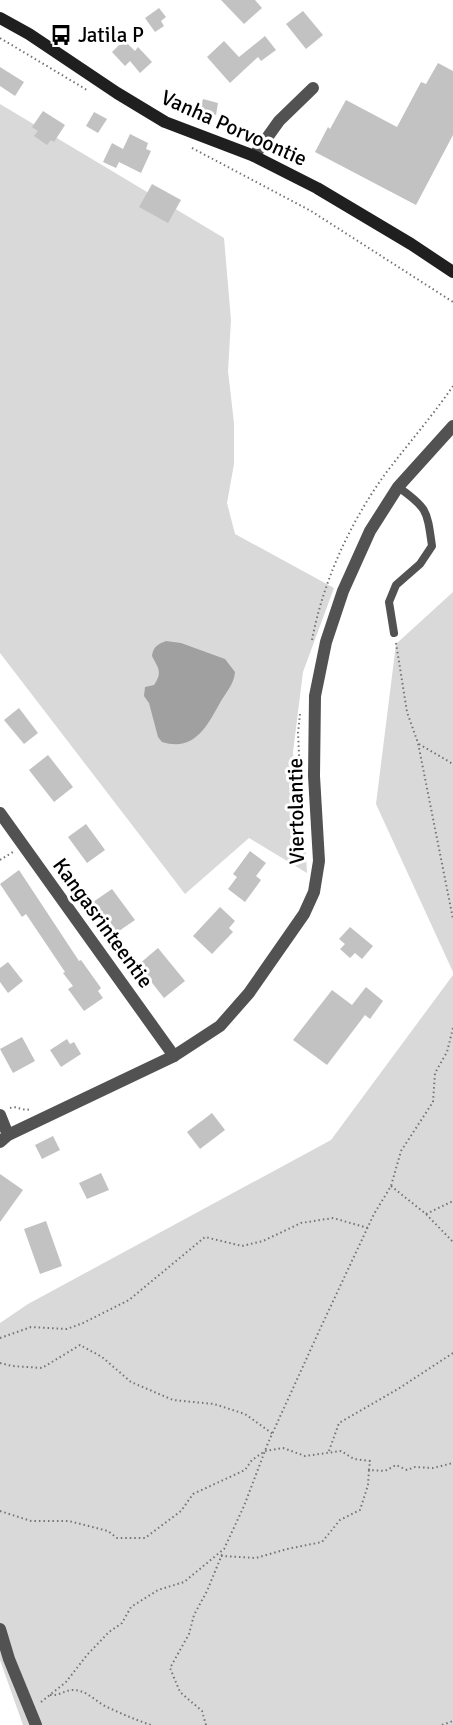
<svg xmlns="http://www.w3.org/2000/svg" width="453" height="1725" font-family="Signika,sans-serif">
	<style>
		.green { fill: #d9d9d9 }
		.water { fill: #a0a0a0 }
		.building { fill: #c2c2c2 }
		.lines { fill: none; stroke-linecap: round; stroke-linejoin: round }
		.path { stroke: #747474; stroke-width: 2; stroke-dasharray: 1.5 3; stroke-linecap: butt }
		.service { stroke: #525252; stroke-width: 8 }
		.minor { stroke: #525252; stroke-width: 12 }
		.secondary { stroke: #1f1f1f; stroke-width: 12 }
		.labels { text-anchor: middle; stroke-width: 6; stroke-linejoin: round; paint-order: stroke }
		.poi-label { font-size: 21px; fill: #000; stroke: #fff; text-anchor: start }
		.street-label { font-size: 21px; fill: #000; stroke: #fff }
	</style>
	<rect width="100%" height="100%" fill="#fff"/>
	<g class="green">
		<path d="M0,104l224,134 7,82 -3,51 6,52v41l-7,39 8,31 99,54 -31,84 -10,80 3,56 9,31 2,34 -58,-35 -64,56 -185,-241z"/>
		<path d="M453,592v380l-77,-168 20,-160z"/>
		<path d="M453,975v750h-430l-23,-65v-337l28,-19 303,-164z"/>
	</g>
	<path class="water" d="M166,641l15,2 44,16 10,13c-1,12 -8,19 -14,29 -14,25 -26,51 -59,41l-4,-5 -9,-34 -5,-7 1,-9 9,-2c9,-13 4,-17 -2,-29 1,-9 6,-12 14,-15z"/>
	<g class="building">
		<path d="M221,0h34l7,8 -18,16z"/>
		<path d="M159,8l7,9 -5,4 3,5 -9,6 -10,-14z"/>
		<path d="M303,11l20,24 -17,14 -20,-25z"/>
		<path d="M265,36l11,14 -15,11 -3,-4 -28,26 -23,-26 17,-16 15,16z"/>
		<path d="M124,40l11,11 3,-4 14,15 -12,11 -10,-12 -5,5 -13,-14z"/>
		<path d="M438,63l15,8v64l-37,70 -101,-53 13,-25 2,2 16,-29 51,27 24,-45 5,2z"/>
		<path d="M0,67l24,15 -9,14 -15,-10z"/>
		<path d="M203,99l15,4 -2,12 -16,-4z"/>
		<path d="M43,111l22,14 -11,17 -3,-2 -4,5 -13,-9 4,-5 -6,-4z"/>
		<path d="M94,112l13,7 -9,14 -12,-7z"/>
		<path d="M130,134l18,9 -2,6 5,2 -10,22 -22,-11 -3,6 -13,-6 9,-19 11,6z"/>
		<path d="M152,184l29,16 -13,23 -29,-16z"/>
		<path d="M19,708l19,25 -14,11 -20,-24z"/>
		<path d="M48,755l25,32 -19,15 -25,-32z"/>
		<path d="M86,824l19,26 -18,13 -19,-26z"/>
		<path d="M250,851l16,12 -10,13 5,4 -16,22 -17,-13 9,-12 -4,-3z"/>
		<path d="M19,870l60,91 2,-1 20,28 -3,3 5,7 -19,13 -16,-22 5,-3 -10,-13 2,-1 -39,-58 -4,3 -22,-33z"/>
		<path d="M112,889l23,31 -19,13 -23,-31z"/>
		<path d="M220,907l15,14 -6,7 4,4 -21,22 -19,-18z"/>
		<path d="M350,927l23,19 -11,13 -7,-6 -5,5 -10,-9 5,-5 -6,-5z"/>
		<path d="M158,948l27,33 -21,17 -26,-33z"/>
		<path d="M8,962l15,19 -15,12 -8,-11v-14z"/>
		<path d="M366,987l17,14 -13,18 -5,-4 -38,50 -34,-25 39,-50 20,15z"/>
		<path d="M22,1037l13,24 -22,12 -13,-24z"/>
		<path d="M67,1039l3,5 4,-2 7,12 -20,13 -11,-17z"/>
		<path d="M212,1113l13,17 -25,19 -13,-17z"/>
		<path d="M53,1136l7,14 -18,9 -7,-14z"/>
		<path d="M101,1173l8,17 -22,9 -8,-16z"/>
		<path d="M0,1174l23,16 -23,32z"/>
		<path d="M46,1221l16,45 -22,8 -16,-45z"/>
	</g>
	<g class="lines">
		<g class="path">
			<path d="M0,38l87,52"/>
			<path d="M192,148l119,63 142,91"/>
			<path d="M312,640c11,-58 37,-115 71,-163 23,-31 48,-59 70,-91"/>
			<path d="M396,643l11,69 11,31 35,176"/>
			<path d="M300,714l-2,19 4,83"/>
			<path d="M419,744l34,20"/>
			<path d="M0,860l13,-8"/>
			<path d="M10,1108l4,-1 12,3 5,-1"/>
			<path d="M391,1186l35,28 27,28"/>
			<path d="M426,1214l27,-13"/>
			<path d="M0,1338l31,-11 36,2 16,-6 46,-23 76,-63 37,9 21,-5 38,-18 32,-5 35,10"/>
			<path d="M0,1363l12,3 30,2 38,-23 22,12 29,25 42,18 41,4 31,10 28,20"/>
			<path d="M329,1451l10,-28 59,-34 55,-36"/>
			<path d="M0,1511l31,10h38l39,10 9,7h28l36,-27 12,-17 52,-24 7,-10 13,-9 18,-3 22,8 36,-5 13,8 16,2 -1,9 16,1 11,-6 11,5 8,-3 18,1 20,-5"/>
			<path d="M221,1556l35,2 31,-9 35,-7 18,-22 20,-10 8,-25 1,-15"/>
			<path d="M50,1695c9,1 15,-5 23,-5 14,0 23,12 34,17 15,7 29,13 44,18"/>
			<path d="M41,1702l25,-20 21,-27 22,-23 13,-9 9,-16 27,-17 26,-8 40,-33 20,-43 24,-63 52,-114 54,-115 17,-28 10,-35 32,-49 2,-29 12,-21 6,-24"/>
			<path d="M206,1725l-4,-14 -22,-19 -10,-24 19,-34 5,-19 13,-24 16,-39"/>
			<path d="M442,1725l11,-4"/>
		</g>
		<path class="service" d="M394,633l-5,-31 7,-17 24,-21 12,-18c-5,-35 -4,-38 -34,-59"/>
		<g class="minor">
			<path d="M254,156l25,-35 34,-33"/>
			<path d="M0,813l174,243"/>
			<path d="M0,1115l8,20"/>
			<path d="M0,1142l8,-7 166,-79 46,-30 29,-33 55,-79 10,-22 5,-31 -5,-85 1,-80 11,-54 17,-51 27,-60 28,-44 55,-61"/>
			<path d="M0,1629l9,30 27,66"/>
		</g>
		<path class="secondary" d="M0,18l29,16 88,59 48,29 89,34 63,32 94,56 42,28"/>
	</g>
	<defs>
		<symbol id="bus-bare" viewBox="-9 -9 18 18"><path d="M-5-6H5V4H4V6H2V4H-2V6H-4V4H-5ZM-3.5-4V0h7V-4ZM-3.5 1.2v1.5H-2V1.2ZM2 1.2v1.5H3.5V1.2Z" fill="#000" stroke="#fff" stroke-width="2.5" paint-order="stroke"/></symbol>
	</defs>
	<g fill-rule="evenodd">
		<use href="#bus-bare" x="46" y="20" width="30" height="30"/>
	</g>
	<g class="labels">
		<g class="poi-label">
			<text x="78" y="42">Jatila P</text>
		</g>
		<g class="street-label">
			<text transform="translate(234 128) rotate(24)" y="7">Vanha Porvoontie</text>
			<text transform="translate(296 811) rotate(-91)" y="7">Viertolantie</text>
			<text transform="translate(103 923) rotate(54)" y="7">Kangasrinteentie</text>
		</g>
	</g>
</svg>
